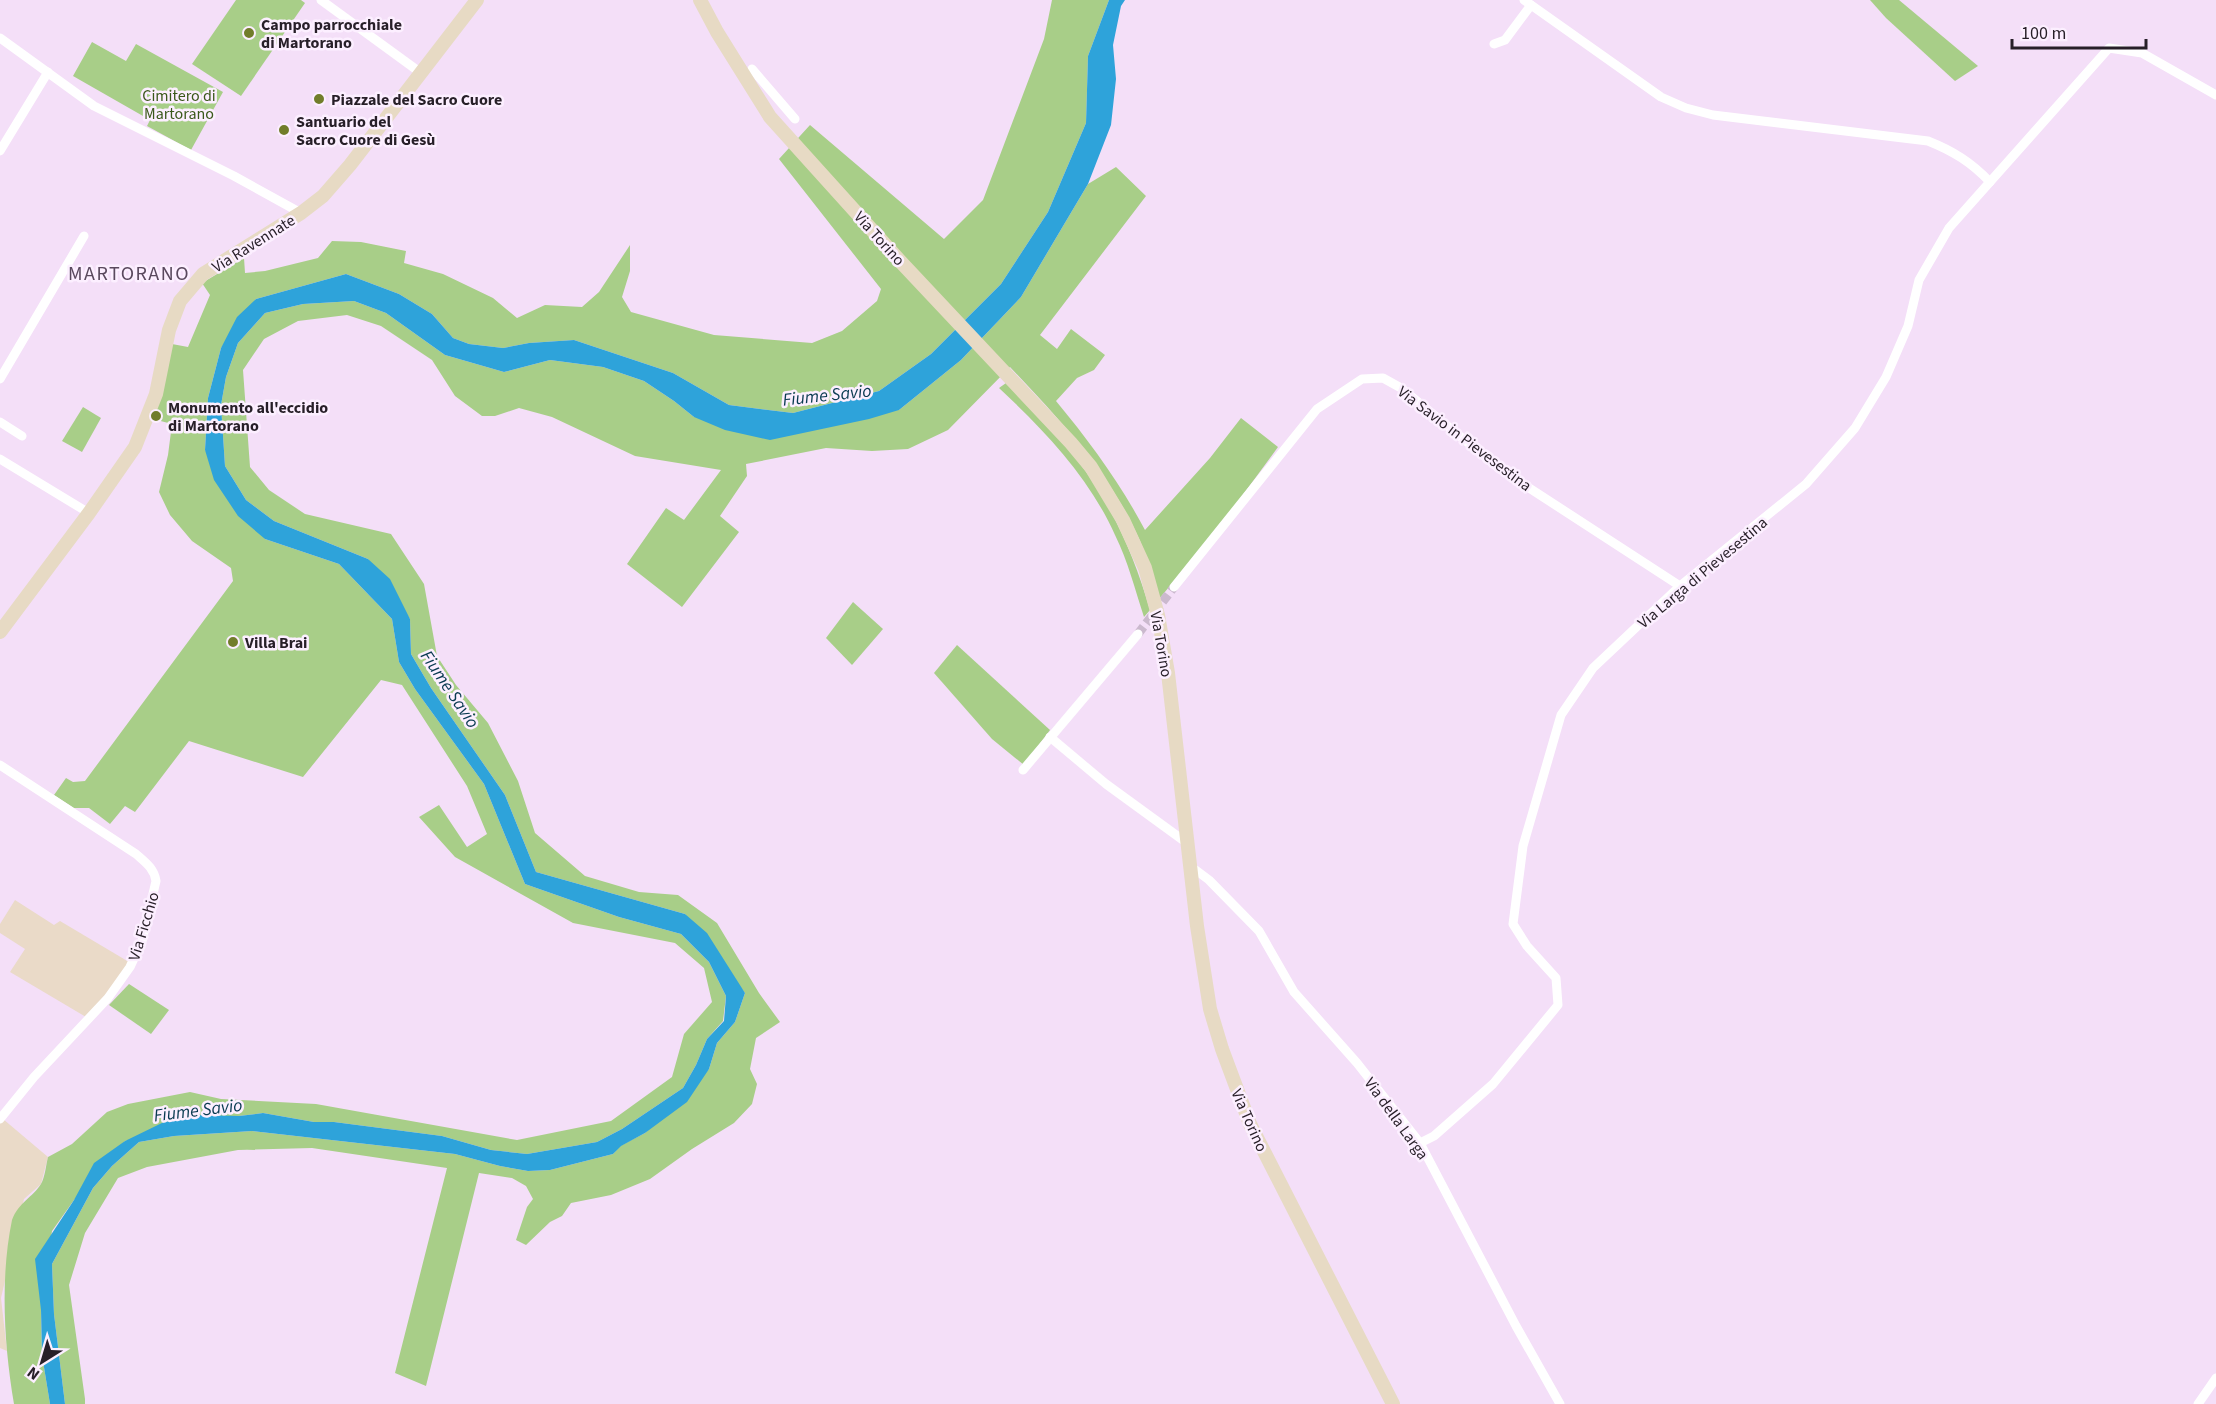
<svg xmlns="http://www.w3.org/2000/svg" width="2216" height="1404" font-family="'Source Sans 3',sans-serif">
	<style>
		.industrial { fill: #eadac8 }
		.green { fill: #a8ce88 }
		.water { fill: #2ea3da }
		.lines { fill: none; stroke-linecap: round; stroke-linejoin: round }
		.street-tunnel { stroke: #cbb9ce; stroke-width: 9; stroke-dasharray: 9 4.5; stroke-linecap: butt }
		.street { stroke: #fff; stroke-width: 9 }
		.secondary { stroke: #e7dac4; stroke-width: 14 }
		.poi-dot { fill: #717d2a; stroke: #fcefff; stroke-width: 2 }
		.labels { text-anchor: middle; stroke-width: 5; stroke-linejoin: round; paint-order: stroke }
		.poi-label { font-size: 16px; font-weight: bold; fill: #271f28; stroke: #fcefff; text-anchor: start }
		.park-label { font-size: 16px; fill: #3a581a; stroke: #fcefff }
		.street-label { font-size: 16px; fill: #271f28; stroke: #fcefff }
		.water-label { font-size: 18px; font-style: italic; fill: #093a51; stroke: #fcefff }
		.quarter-label { font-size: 20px; letter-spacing: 1.5px; fill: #5a495e; stroke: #fcefff }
	</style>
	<rect width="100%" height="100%" fill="#f4dff8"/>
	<g class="industrial">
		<path d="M15,900l39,25 6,-4 69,41 -16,24 -27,31 -76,-45 15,-23 -25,-16v-9z"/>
		<path d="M3,1119l45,38 -7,27 -17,15 -23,99 6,53 -7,-3v-226z"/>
	</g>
	<g class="green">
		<path d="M236,0h65l4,3 -64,93 -49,-32z"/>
		<path d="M1052,0h57l-21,56 -2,67 -38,89 -47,72 -70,70 -52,37 -86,22 -64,-8 -56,-32 -99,-33 -45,3 -26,5 -34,-4 -16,-6 -21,-24 -33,-20 -53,-20 -90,25 -35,49 -13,50 -3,52 60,89 74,25 53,55 7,43 16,27 69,95 41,100 94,33 62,17 28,28 17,34 -3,25 -16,18 -11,26 -13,23 -61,41 -25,13 -70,12 -36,-4 -49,-14 -108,-14h-20l-51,-9 -24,3 -114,25 -51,59 -22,31 -11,80 1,44 8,49h-36c-10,-59 -14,-126 -2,-184 6,-17 21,-23 29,-36 4,-7 5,-19 7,-27l24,-13 35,-32 21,-8 62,-12 31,7 95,5 201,36 94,-19 61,-44 12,-43 28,-32 -8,-34 -29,-25 -102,-20 -118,-66 -36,-40 20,-12 28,42 20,-13 -20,-48 -65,-101 -21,-5 -78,97 -114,-36 -54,71 -10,-6 -15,18 -21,-16h-15l-20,-13 12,-17 7,4 12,-1 148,-200 -2,-13 -39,-27 -22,-26 -11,-23 9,-37 4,-31 -19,-5 19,-75 16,3 22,-52 -8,-12 42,-25 1,15 20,-2 53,-13 14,-17 29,1 45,9 -2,12 39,11 50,24 24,20 28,-13 37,2 17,-15 31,-47v26l-8,26 9,15 83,23 98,8 30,-12 35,-30 4,-12 -102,-130 31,-34 134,114 39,-39 61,-161z"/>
		<path d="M1870,0h29l79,66 -23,15 -69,-63z"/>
		<path d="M92,42l34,19 10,-17 87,48 -32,58 -44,-24 3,-6 -77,-44z"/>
		<path d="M1116,167l30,29 -106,139 17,14 14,-20 34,26 -11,15 -17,8 -21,23c34,41 64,82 89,129l65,-72 31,-40 37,29 -58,79 -61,73c-6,-19 -11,-39 -19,-58 -30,-68 -80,-121 -130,-174l-62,63 -40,19 -36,2 -46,-3 -80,16 1,12 -27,40 19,16 -57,75 -55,-43 39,-56 18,12 37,-50 -86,-14 -83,-39 -33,-9 -24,8h-13l-27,-20 -23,-36 -51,-34 -34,-11 -49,6 -34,18 -21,31 7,97 19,23 36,24 86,20 33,50 13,72 19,29 32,38 30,58 17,52 50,43 54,16 39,3 39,28 42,70 21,29 -24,16 -6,31 7,15 -5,20 -18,19 -42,26 -42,30 -39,16 -40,8 -9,13 -12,6 -24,23 -10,-5 11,-33 6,-8 -7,-13 -14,-8 -33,-5 -53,213 -31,-13 52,-205 -135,-20 -74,2 -91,17 -29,11 -33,55 -16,52 16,114v5h-20l-11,-90 -2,-50 41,-76 19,-22 27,-24 35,-6 78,-5 203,23 45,12 28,5 22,-1 63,-16 7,-8 25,-13 64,-64 8,-26 18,-21 10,-29 -60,-79 -149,-42 -31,-77 -74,-107 -20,-34 -1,-35 -42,-60 -94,-38 -28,-21 -21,-34 -4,-61 5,-28 12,-34 27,-30 38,-9 51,-3 32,12 59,42 59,17 46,-12 53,7 41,14 30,20 20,16 205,-7 62,-50 60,-63 67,-113z"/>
		<path d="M1006,383c28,30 60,59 83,93 29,42 47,86 61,134l-6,7c-9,-27 -16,-56 -29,-82 -26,-58 -70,-104 -116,-147z"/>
		<path d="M83,407l18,11 -19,34 -20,-11z"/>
		<path d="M853,602l30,27 -31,36 -26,-27z"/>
		<path d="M957,645l93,85 -26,35 -32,-26 -58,-66z"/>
		<path d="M129,984l40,26 -18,24 -42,-29z"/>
	</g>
	<path class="water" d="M1109,0h16l-4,6 -8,39 3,34 -5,46 -23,59 -67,113 -60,63 -62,50 -30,9 -99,21 -45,-10 -31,-13 -20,-16 -30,-20 -41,-14 -53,-7 -46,12 -59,-17 -59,-42 -32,-12 -51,3 -38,9 -27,30 -12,34 -5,28 4,61 21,34 28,21 94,38 22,20 20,40 1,35 20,34 74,107 31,77 149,42 22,19 38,60 -10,29 -18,21 -8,26 -22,33 -42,31 -24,13 -8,8 -63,16 -22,1 -28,-5 -45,-12 -203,-23 -78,5 -35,6 -27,24 -19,22 -41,76 2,50 11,90h-15l-8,-49 -1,-45 -6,-51 39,-59 20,-37 31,-22 39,-19 37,-7 38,1 24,-3 51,9h20l108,14 49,14 36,4 70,-12 25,-13 61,-41 13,-23 11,-26 17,-18 2,-25 -17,-34 -28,-28 -62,-17 -94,-33 -41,-100 -69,-95 -16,-27 -7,-43 -53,-55 -74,-25 -27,-23 -24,-36 -9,-30 3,-52 13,-50 16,-31 19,-18 90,-25 53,20 33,20 21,24 16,6 34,4 26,-5 45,-3 99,33 56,32 64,8 86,-22 52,-37 70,-70 47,-72 38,-89 2,-67z"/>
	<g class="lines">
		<path class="street-tunnel" d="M1138,634l36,-47"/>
		<g class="street">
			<path d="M321,0l100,73"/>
			<path d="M1524,0l137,97 25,11 27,7 215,26c25,10 43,21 62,41"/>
			<path d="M0,38l94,68 140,70 67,37"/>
			<path d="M1494,44l11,-4 26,-35"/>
			<path d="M752,69l43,50"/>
			<path d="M0,151l48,-79"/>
			<path d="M0,379l84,-143"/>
			<path d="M0,422l22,14"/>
			<path d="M0,459l89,54"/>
			<path d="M1174,587l143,-178 45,-30 21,-1 18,10 99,81 180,117"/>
			<path d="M1050,737l56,47 81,59"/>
			<path d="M0,765l136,89c9,8 18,14 20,27l-14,60 -12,26 -22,31 -74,79 -34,42"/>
			<path d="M1023,770l115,-136"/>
			<path d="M1189,865l20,15 50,51 35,61 63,71 63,80 96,183 44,78"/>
			<path d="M1420,1143l14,-7 59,-52 65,-79 -2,-27 -29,-32 -14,-22 10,-78 38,-131 32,-47 87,-82 126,-102 49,-56 31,-51 22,-51 11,-46 30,-52 160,-180 33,5 74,42"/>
			<path d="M2198,1404l18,-26"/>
		</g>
		<g class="secondary">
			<path d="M700,0l17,32 53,85 129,143 172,183 20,24 32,53 22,48 13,47 10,58 29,253 13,83 12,40 28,75 143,280"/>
			<path d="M0,632l89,-119 46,-66 21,-53 13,-64 11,-29 23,-27 98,-61 22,-17 27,-31 127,-165"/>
		</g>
	</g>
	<g class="poi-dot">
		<circle cx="249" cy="33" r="6"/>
		<circle cx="319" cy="99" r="6"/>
		<circle cx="284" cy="130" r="6"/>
		<circle cx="156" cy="416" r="6"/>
		<circle cx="233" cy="642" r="6"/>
	</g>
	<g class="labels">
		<g class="poi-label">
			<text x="261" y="30">Campo parrocchiale<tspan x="261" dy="18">di Martorano</tspan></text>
			<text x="331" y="105">Piazzale del Sacro Cuore</text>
			<text x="296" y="127">Santuario del<tspan x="296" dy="18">Sacro Cuore di Gesù</tspan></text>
			<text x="168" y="413">Monumento all'eccidio<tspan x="168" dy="18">di Martorano</tspan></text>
			<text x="245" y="648">Villa Brai</text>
		</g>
		<g class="park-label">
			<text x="179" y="101">Cimitero di<tspan x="179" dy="18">Martorano</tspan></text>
		</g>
		<g class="street-label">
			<text transform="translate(880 238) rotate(48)" y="6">Via Torino</text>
			<text transform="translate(253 243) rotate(-32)" y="6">Via Ravennate</text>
			<text transform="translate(1465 438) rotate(37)" y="6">Via Savio in Pievesestina</text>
			<text transform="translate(1702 572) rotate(-40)" y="6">Via Larga di Pievesestina</text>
			<text transform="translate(1162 644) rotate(80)" y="6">Via Torino</text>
			<text transform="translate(143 926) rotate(-73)" y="6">Via Ficchio</text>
			<text transform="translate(1397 1118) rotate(54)" y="6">Via della Larga</text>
			<text transform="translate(1250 1120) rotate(66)" y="6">Via Torino</text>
		</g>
		<g class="water-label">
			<text transform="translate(827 395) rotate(-6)" y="6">Fiume Savio</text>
			<text transform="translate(450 689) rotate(56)" y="6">Fiume Savio</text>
			<text transform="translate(198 1110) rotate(-7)" y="6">Fiume Savio</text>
		</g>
		<g class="quarter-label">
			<text x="129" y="280">MARTORANO</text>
		</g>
	</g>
	<g transform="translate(42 1362) rotate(217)" stroke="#fcefff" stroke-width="4.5" paint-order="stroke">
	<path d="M0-4.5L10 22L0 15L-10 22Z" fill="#271f28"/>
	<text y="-9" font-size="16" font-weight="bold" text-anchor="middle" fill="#271f28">N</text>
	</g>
	<path d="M2012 39v9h134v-9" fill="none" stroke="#271f28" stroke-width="3"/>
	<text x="2021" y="39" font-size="18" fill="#271f28" stroke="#fcefff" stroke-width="4.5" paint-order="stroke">100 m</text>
</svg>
